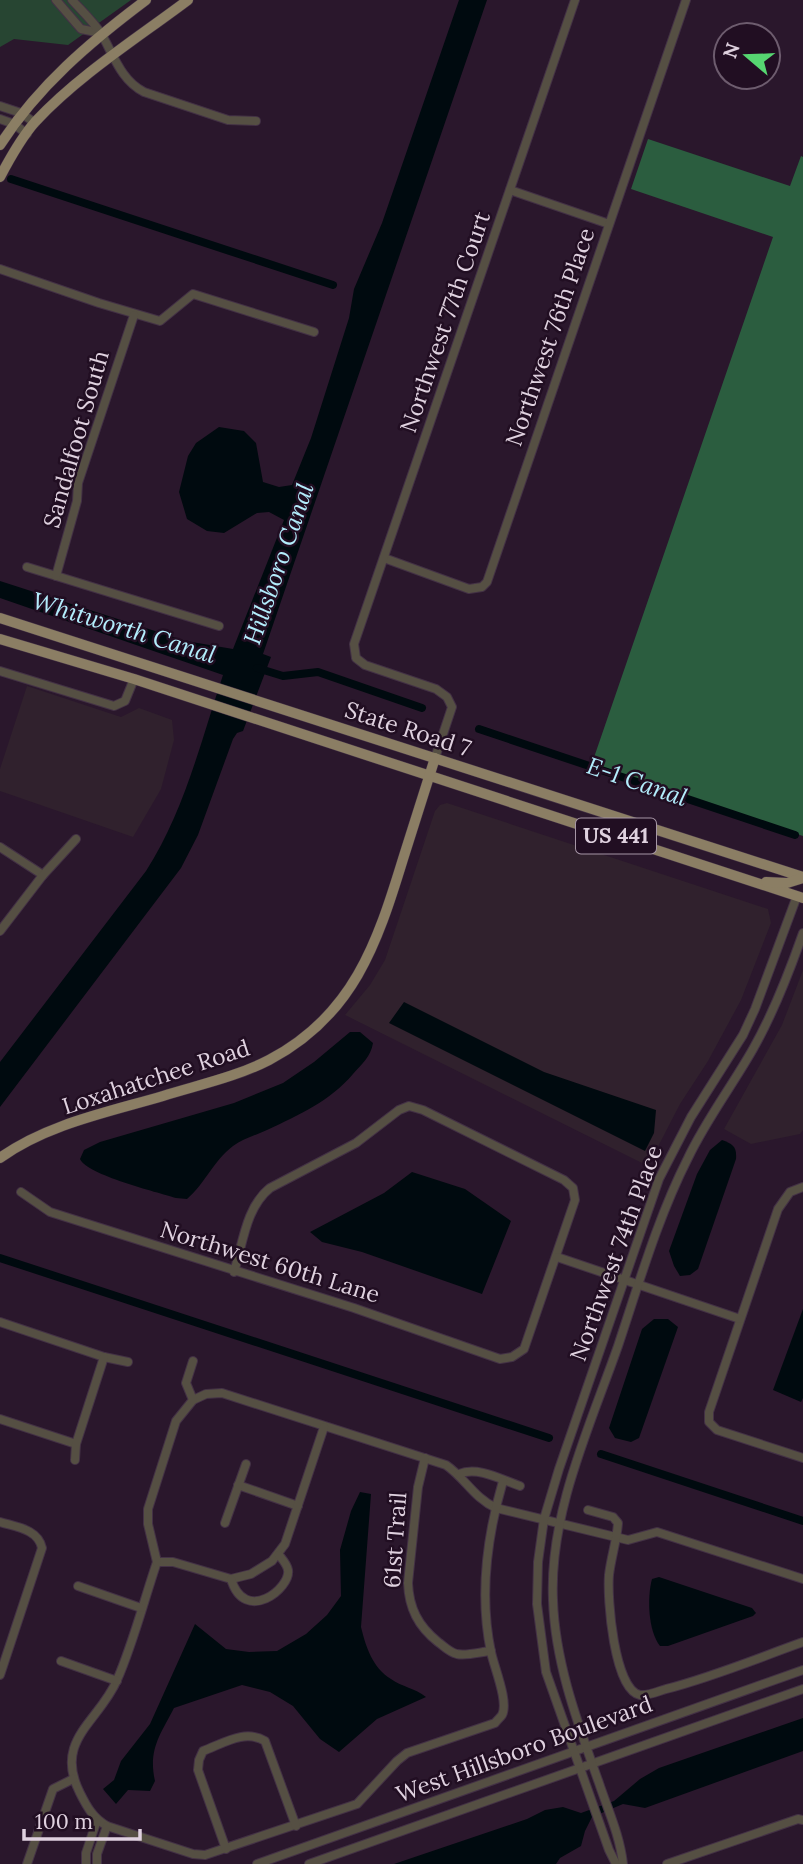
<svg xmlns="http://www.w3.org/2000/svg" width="803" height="1864" font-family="Lora,serif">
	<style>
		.commercial { fill: #30212d }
		.green { fill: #274532 }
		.forest { fill: #2b5d3f }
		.water { fill: #000a0f }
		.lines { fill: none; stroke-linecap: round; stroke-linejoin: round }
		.canal { stroke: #000a0f; stroke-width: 8 }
		.minor-casing { stroke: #433145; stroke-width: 10 }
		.major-casing { stroke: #433145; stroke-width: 11 }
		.minor { stroke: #554f43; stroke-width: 8 }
		.major { stroke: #8b7e64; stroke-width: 10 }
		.labels { text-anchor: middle; stroke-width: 5; stroke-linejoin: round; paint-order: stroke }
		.shield { fill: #210e22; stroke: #a696a6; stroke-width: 2 }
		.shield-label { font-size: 21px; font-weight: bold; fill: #dfd1df }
		.street-label { font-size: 23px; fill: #dfd1df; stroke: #210e22 }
		.water-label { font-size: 24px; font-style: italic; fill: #b3edfc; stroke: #210e22 }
	</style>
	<rect width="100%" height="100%" fill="#2a172c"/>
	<g class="commercial">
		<path d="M27,686l94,31 18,-9 33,12 2,20 -13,49 -28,48 -133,-46v-22z"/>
		<path d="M447,803l321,106 3,14 -30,77 -33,61 -28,43 -32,62 -303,-151 25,-30 15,-25 50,-149 5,-6z"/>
		<path d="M803,970v160l-3,4 -49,10 -27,-15 58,-104z"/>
	</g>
	<path class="green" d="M0,0h131l-63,45 -54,-6 -14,8z"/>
	<path class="forest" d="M648,139l142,47 11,-30 2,1v679l-213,-67 183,-532 -142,-48z"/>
	<g class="water">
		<path d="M459,0h28l-224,654 8,3 -28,74 -6,2 -4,6 -35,96 -17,33 -181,239v-45l146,-191c38,-59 55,-130 77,-196l-223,-77v-17l186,60 47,8 51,-129 -15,-8 -12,1 -33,20 -17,-2 -20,-12 -8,-27 9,-36 8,-13 23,-16 25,4 12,12 7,39 16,5 13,-2 19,-47 38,-120 5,-29 28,-66z"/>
		<path d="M404,1002l140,70 112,38 -2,23 -9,18 -256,-128z"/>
		<path d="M350,1032h10l13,11c-2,13 -11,21 -20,31 -23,27 -54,41 -86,56 -11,5 -24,9 -34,16 -20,15 -28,38 -46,53l-11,-1c-19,-6 -89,-23 -96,-39l4,-9 16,-8 134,-39 49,-20 31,-21z"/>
		<path d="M722,1140c11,4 15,7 14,19l-38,110 -8,6 -10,1 -6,-10 -5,-15 28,-77 13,-24z"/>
		<path d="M412,1172l53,17 46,32 -29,73 -120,-42 -40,-10 -12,-10 74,-39z"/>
		<path d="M803,1309v89l-2,4 -28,-12z"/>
		<path d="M654,1319h14l10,8 -39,111 -8,4 -16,-4 -6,-10 33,-99z"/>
		<path d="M360,1492l11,2 -10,133c5,20 11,40 30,52 11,8 24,9 35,18l-49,22 -38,33 -19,-13 -27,-33 -23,-14 -28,-7 -68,23c-14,27 -26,42 -19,73l-5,10 -22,-1 -12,14 -13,-15 11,-9 7,-19 29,-37 45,-100 31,25 23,3 28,-1 29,-17 21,-19 14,-19 -1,-46 11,-39z"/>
		<path d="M659,1577l93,31 4,5 -3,3 -85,30h-8c-12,-15 -13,-49 -8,-67z"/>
		<path d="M803,1718v33l-158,57 -22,-4 -31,13 -7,14 -4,15 -21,12 -4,6h-162l133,-45 18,-9 18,-3 18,6 33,-12 26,-22 19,-11z"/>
	</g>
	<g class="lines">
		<g class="canal">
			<path d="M11,179l322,106"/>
			<path d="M257,668l26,8 35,-4 104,36"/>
			<path d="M479,729l316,106"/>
			<path d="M0,1258l549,180"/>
			<path d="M601,1454l202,67"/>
		</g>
		<defs>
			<g id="minor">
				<path d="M56,0l25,29 20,4"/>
				<path d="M72,0c10,11 22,22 30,35 12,21 19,45 42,57l84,28 28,1"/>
				<path d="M0,106l21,7 14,10"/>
				<path d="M0,119l14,5 13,10"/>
				<path d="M510,190l99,34"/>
				<path d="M0,269l99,34 61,18 33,-27 121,38"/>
				<path d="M384,558l85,31 13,-2 5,-5 199,-582"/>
				<path d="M27,567l192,59"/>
				<path d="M56,576l21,-75 1,-18 56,-168"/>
				<path d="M0,671l114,35 11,-5 9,-22"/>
				<path d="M435,758l17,-51 -5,-10 -11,-8 -71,-24 -9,-7 -2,-14 221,-644"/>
				<path d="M0,847l43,28"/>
				<path d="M0,931l43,-56 33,-36"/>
				<path d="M803,1187l-13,5 -12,17 -69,203v10l8,8 86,28"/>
				<path d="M21,1192l29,20 304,96 146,51 12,-2 12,-8 51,-149 -2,-12 -9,-8 -141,-70 -14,-4 -10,4 -43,33 -86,45c-24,19 -27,55 -36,84"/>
				<path d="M557,1257l183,62"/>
				<path d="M0,1322l104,35 24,5"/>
				<path d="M193,1400l13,-6 16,-1 224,72c19,13 28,33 50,43l132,32 29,-8 146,47"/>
				<path d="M0,1419l76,25"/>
				<path d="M425,1458l-7,29 -10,96c1,25 10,43 30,59 6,4 11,10 19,12 10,2 23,-2 34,-3"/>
				<path d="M75,1460l1,-16 28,-87"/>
				<path d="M459,1474c19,-8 43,6 61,12"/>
				<path d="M238,1485l60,21"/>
				<path d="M588,1510l25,7 5,6c-1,17 -7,34 -9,52 -2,23 5,115 31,120 8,1 19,-4 26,-6 47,-12 92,-31 137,-47"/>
				<path d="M0,1522c16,5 38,7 42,26l-42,127"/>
				<path d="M225,1523l21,-59"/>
				<path d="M157,1562c-13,38 -24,82 -40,118 -18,42 -64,60 -37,113 7,14 13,25 27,33l86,28 12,1 152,-51 40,-43 10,-8 88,-30c2,-3 5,-5 7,-8 7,-13 -8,-48 -11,-63 -12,-57 -4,-116 12,-171"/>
				<path d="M157,1562h16l58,17 20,-5 21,-13 13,-17 39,-117"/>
				<path d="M157,1562l-9,-38v-15l28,-88 17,-21 -7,-17 7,-22"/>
				<path d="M231,1579c14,46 60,9 57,-9 -1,-6 -6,-11 -9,-15"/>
				<path d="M78,1586l63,22"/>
				<path d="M61,1661l56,20"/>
				<path d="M226,1849l-28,-79 1,-10 4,-9c21,-8 42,-22 62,-10l31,85"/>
				<path d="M27,1864l26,-75 20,-10"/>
				<path d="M86,1864v-11l11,-33"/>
				<path d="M97,1864v-10l10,-28"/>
				<path d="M257,1864l546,-194"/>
				<path d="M309,1864l494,-175"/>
				<path d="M616,1864l-7,-14 -63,-178 -9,-68 1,-42 6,-43 15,-50 100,-290 32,-62 52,-82 12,-26 42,-113"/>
				<path d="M623,1864c-3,-28 -15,-54 -24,-81 -21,-59 -44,-120 -46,-183 -4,-87 37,-174 65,-254 21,-63 40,-129 70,-188 18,-38 44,-72 65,-109 21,-37 36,-76 50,-116"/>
				<path d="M667,1864l131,-45 5,1"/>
			</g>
			<g id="major">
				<path d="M0,145c38,-59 90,-103 146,-145"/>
				<path d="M0,177c10,-19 21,-39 35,-55 44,-47 101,-83 153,-122"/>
				<path d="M0,618l803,259"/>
				<path d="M0,639l134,40 669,219"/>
				<path d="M766,882l21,1 16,-5"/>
				<path d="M0,1158c47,-34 109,-46 163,-62 35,-11 73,-19 106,-36 84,-44 108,-116 134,-201 11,-34 21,-67 32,-101"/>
			</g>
		</defs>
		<use href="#minor" class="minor-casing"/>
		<use href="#major" class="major-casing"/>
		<use href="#minor" class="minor"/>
		<use href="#major" class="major"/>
	</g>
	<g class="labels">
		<rect class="shield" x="576" y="818.5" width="80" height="35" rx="5"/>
		<g class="shield-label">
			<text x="616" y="843">US 441</text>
		</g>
		<g class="street-label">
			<text transform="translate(445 322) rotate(-71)" y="8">Northwest 77th Court</text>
			<text transform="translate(550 337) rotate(-71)" y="8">Northwest 76th Place</text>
			<text transform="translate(76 439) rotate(-74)" y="8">Sandalfoot South</text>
			<text transform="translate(408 729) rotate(18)" y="8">State Road 7</text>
			<text transform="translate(156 1077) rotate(-18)" y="8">Loxahatchee Road</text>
			<text transform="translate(616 1253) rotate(-70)" y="8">Northwest 74th Place</text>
			<text transform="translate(270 1262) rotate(17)" y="8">Northwest 60th Lane</text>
			<text transform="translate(395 1540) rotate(-86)" y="8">61st Trail</text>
			<text transform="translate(524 1749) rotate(-20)" y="8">West Hillsboro Boulevard</text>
		</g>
		<g class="water-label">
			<text transform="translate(279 564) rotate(-71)" y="8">Hillsboro Canal</text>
			<text transform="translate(124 628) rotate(17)" y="8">Whitworth Canal</text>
			<text transform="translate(637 782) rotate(19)" y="8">E-1 Canal</text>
		</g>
	</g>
	<g transform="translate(747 56) rotate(289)"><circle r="33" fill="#210e22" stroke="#6d5c6e" stroke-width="2"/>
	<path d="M0-5L12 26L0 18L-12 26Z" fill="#56d671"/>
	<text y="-10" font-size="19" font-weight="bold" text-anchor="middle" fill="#dfd1df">N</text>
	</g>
	<path d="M24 1829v10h116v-10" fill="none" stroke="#dfd1df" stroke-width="3.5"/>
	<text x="35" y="1829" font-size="21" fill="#dfd1df" stroke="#210e22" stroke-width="5" paint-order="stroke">100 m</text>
</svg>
